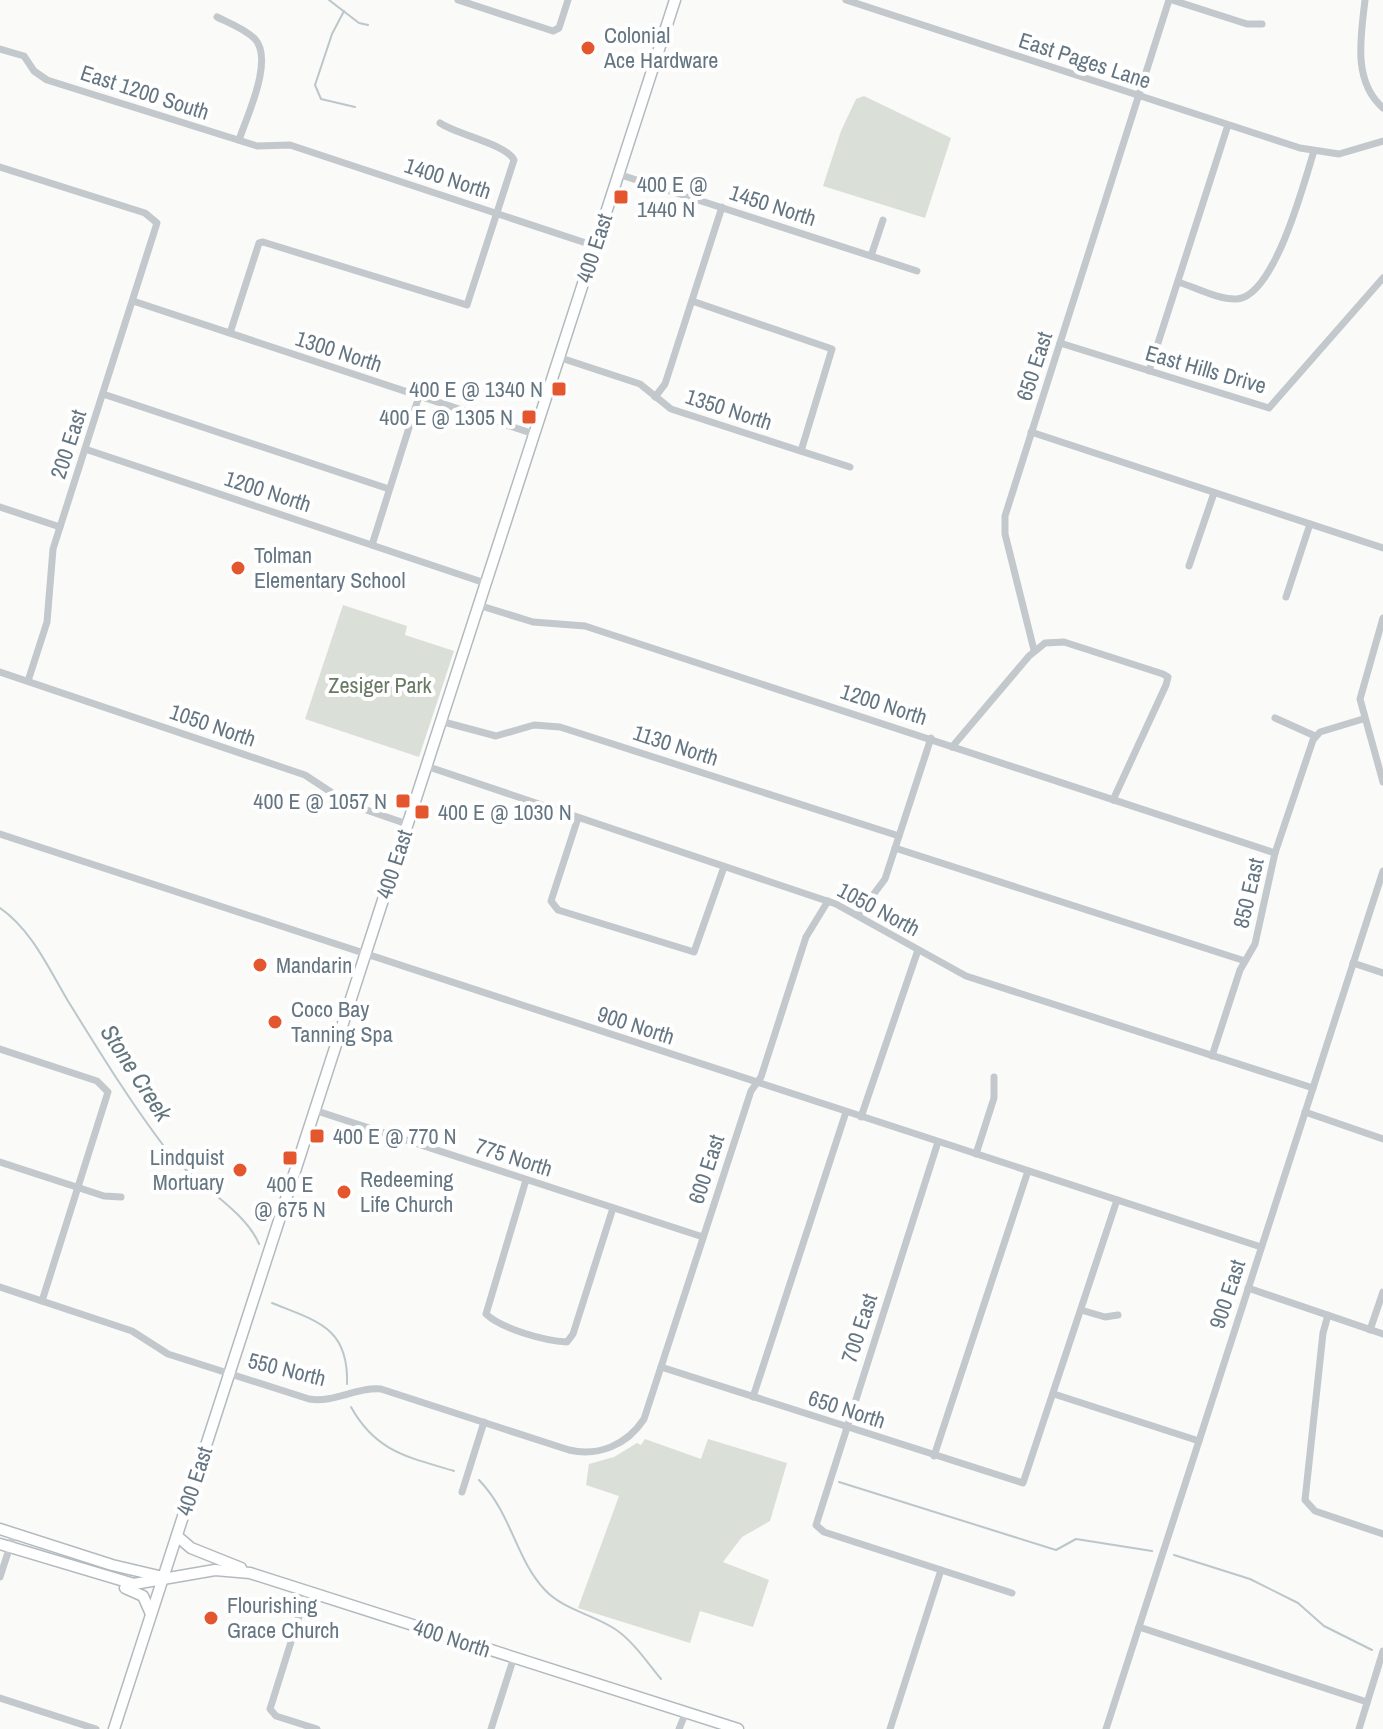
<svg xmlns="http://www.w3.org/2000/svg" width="1383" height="1729" font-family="'Archivo Narrow',sans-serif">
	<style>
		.green { fill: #dadfd7 }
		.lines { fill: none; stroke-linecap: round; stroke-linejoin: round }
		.stream { stroke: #bbc7cb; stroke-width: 2 }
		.secondary-casing { stroke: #b3babf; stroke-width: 13 }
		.street { stroke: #c3c8cc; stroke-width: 7 }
		.secondary { stroke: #fff; stroke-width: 10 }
		.poi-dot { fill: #e4572e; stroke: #fff; stroke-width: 3 }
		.labels { text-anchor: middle; stroke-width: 8; stroke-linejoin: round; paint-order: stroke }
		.poi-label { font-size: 22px; fill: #657683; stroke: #fff; text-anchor: start }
		.street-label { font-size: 22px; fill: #657683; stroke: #fff }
		.park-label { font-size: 22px; fill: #687a64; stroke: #fff }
		.water-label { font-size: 24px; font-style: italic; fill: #60757c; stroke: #fff }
	</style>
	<rect width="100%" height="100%" fill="#fafaf8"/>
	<g class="green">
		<path d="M864,96l87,42 -26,80 -102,-32 18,-55 15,-32z"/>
		<path d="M343,605l64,21 -2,9 49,16 -35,106 -114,-38z"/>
		<path d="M645,1439l56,20 7,-20 79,24 -17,58 -28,16 -19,25 46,18 -16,47 -53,-16 -10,32 -112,-35 41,-112 -33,-11 3,-21 25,-7 23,-14 4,2z"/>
	</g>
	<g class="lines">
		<g class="stream">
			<path d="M329,0l30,23 9,2"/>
			<path d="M344,11l-12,23 -17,51 6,14 34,8"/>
			<path d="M0,908c31,21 49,61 68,93 31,50 62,101 98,148 24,32 78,59 93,95"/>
			<path d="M272,1303c44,18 77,24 75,81"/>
			<path d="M351,1407c25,45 57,50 103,64"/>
			<path d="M479,1480c33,34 37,80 66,110 19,20 47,24 70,39 18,12 32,33 46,50"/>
			<path d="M839,1482l217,68 20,-11 76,12"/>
			<path d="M1174,1555l76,24 48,24 26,23 48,24"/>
		</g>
		<defs>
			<g id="secondary">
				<path d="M0,1529l112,36 51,12"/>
				<path d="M177,1536l14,12 50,20"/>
				<path d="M0,1544l134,40 81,-14 35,3 488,156"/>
				<path d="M125,1588l18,8 8,18"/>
				<path d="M114,1729l561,-1729"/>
			</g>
		</defs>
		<use href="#secondary" class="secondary-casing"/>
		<g class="street">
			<path d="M458,0l95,31 6,-3 9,-28"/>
			<path d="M846,0l454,148 39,6 44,-13"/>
			<path d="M1172,0l75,24h15"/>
			<path d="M1365,0c-4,36 -13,81 18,108"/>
			<path d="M217,17c12,6 28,12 38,22 19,21 -8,77 -16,101"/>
			<path d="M0,49l24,7 10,15 13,9 210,66 33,-1 305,101"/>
			<path d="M0,167l145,46 12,10 -104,326 -6,73 -19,59"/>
			<path d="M618,174l299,97"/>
			<path d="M871,256l12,-36"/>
			<path d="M1178,282c17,5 40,18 59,17 38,-3 67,-117 77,-148"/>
			<path d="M133,301l401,133"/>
			<path d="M692,301l140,48 -31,102"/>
			<path d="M230,333l29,-90 4,-1 204,63 47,-145c-8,-16 -56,-25 -74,-37"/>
			<path d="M1060,343l209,65 114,-130"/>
			<path d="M558,357l82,27 31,25 179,58"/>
			<path d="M1149,371l79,-246"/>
			<path d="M103,394l286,95"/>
			<path d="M655,397l10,-13 57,-177"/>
			<path d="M1031,432l352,116"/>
			<path d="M85,449l400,134"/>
			<path d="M0,507l60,20"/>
			<path d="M372,545l47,-149"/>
			<path d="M1189,566l25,-73"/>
			<path d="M1286,597l24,-73"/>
			<path d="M478,605l55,17 52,4 690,227"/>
			<path d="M1383,618l-23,81 23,83"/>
			<path d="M1034,650l-29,-116v-18l164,-516"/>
			<path d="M0,672l305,103 44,29 58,20"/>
			<path d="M1275,718l40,18"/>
			<path d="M440,721l56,15 38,-11 26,2 339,109"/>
			<path d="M952,747l77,-91 16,-13 19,-1 99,32 5,3 -2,8 -53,115"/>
			<path d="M426,766l410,138 130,72 347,112"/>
			<path d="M578,818l-27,83 7,9 136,42 30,-85"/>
			<path d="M0,834l1261,413"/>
			<path d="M895,848l350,113"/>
			<path d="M858,915l27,-36 46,-141"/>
			<path d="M1353,963l30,10"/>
			<path d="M0,1049l97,32 11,11 -66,209"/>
			<path d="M1212,1056l28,-86 15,-26 20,-91 38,-113 7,-8 43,-13"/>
			<path d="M314,1110l389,127"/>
			<path d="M1305,1112l78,27"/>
			<path d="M861,1117l57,-167"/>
			<path d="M938,1142l-122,383 8,7 188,61"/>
			<path d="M976,1154l18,-56v-21"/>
			<path d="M0,1162l104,34 17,1"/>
			<path d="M526,1180l-40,134c16,15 59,27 81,28l6,-8 40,-126"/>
			<path d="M0,1287l132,44 36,23 141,45c26,4 46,-12 72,-10l188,61c29,7 58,-5 75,-31l107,-328 10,-14 45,-140 22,-36"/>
			<path d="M1248,1288l135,46"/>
			<path d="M1081,1310l24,7 13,-2"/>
			<path d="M1328,1315l-5,18 -18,167 10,11 68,23"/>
			<path d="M1370,1330l13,-38"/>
			<path d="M661,1367l362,116 94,-283"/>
			<path d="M1054,1394l145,47"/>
			<path d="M753,1397l93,-285"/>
			<path d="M934,1456l94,-285"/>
			<path d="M462,1492l22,-70"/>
			<path d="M0,1577l14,-43"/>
			<path d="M307,1591l-37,118 6,7 41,13"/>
			<path d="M1139,1627l228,75"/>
			<path d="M0,1698l96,31"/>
			<path d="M491,1729l23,-72"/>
			<path d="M679,1729l7,-17"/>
			<path d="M890,1729l51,-159"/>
			<path d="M1106,1729l277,-858"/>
			<path d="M1359,1729l24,-78"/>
		</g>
		<use href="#secondary" class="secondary"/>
	</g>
	<g class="poi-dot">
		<circle cx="588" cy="48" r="8"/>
		<rect x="613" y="189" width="16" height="16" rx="4"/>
		<rect x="551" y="381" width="16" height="16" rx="4"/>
		<rect x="521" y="409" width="16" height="16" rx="4"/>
		<circle cx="238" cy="568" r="8"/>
		<rect x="395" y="793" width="16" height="16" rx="4"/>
		<rect x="414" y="804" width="16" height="16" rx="4"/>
		<circle cx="260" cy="965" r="8"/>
		<circle cx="275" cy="1022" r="8"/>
		<rect x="309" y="1128" width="16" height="16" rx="4"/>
		<rect x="282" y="1150" width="16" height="16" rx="4"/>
		<circle cx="240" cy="1170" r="8"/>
		<circle cx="344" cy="1192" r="8"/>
		<circle cx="211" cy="1618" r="8"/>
	</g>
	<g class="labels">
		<g class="poi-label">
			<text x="604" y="43">Colonial<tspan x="604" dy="25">Ace Hardware</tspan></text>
			<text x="637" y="192">400 E @<tspan x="637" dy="25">1440 N</tspan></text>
			<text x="543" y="397" text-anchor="end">400 E @ 1340 N</text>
			<text x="513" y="425" text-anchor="end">400 E @ 1305 N</text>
			<text x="254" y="563">Tolman<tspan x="254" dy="25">Elementary School</tspan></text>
			<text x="387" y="809" text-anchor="end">400 E @ 1057 N</text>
			<text x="438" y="820">400 E @ 1030 N</text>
			<text x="276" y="973">Mandarin</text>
			<text x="291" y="1017">Coco Bay<tspan x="291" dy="25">Tanning Spa</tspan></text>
			<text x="333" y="1144">400 E @ 770 N</text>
			<text x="224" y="1165" text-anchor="end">Lindquist<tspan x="224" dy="25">Mortuary</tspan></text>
			<text x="360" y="1187">Redeeming<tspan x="360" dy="25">Life Church</tspan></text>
			<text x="290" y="1192" text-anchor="middle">400 E<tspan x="290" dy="25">@ 675 N</tspan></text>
			<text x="227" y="1613">Flourishing<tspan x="227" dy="25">Grace Church</tspan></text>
		</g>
		<g class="street-label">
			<text transform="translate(1085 60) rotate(18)" y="8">East Pages Lane</text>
			<text transform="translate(145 92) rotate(18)" y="8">East 1200 South</text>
			<text transform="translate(448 178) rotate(18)" y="8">1400 North</text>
			<text transform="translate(773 205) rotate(18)" y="8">1450 North</text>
			<text transform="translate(594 248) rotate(-72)" y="8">400 East</text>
			<text transform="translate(339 351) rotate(18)" y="8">1300 North</text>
			<text transform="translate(1034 366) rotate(-72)" y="8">650 East</text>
			<text transform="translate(1206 369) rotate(16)" y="8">East Hills Drive</text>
			<text transform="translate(729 409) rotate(18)" y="8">1350 North</text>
			<text transform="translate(68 444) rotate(-72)" y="8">200 East</text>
			<text transform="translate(268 491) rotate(18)" y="8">1200 North</text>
			<text transform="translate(884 704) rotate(18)" y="8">1200 North</text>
			<text transform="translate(213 725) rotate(19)" y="8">1050 North</text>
			<text transform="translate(676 745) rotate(18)" y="8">1130 North</text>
			<text transform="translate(394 864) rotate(-72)" y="8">400 East</text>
			<text transform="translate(1248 893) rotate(-77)" y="8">850 East</text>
			<text transform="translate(879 909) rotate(28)" y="8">1050 North</text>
			<text transform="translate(636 1025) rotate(18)" y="8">900 North</text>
			<text transform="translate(514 1157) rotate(18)" y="8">775 North</text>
			<text transform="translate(706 1169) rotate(-72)" y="8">600 East</text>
			<text transform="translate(1227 1294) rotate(-72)" y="8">900 East</text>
			<text transform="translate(859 1328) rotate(-72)" y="8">700 East</text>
			<text transform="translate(287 1369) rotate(14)" y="8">550 North</text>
			<text transform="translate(847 1409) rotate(18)" y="8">650 North</text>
			<text transform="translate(194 1481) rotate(-72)" y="8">400 East</text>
			<text transform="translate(452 1638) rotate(18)" y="8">400 North</text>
		</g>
		<g class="park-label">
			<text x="380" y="693">Zesiger Park</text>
		</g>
		<g class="water-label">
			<text transform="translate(136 1073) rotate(57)" y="8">Stone Creek</text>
		</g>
	</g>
</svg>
